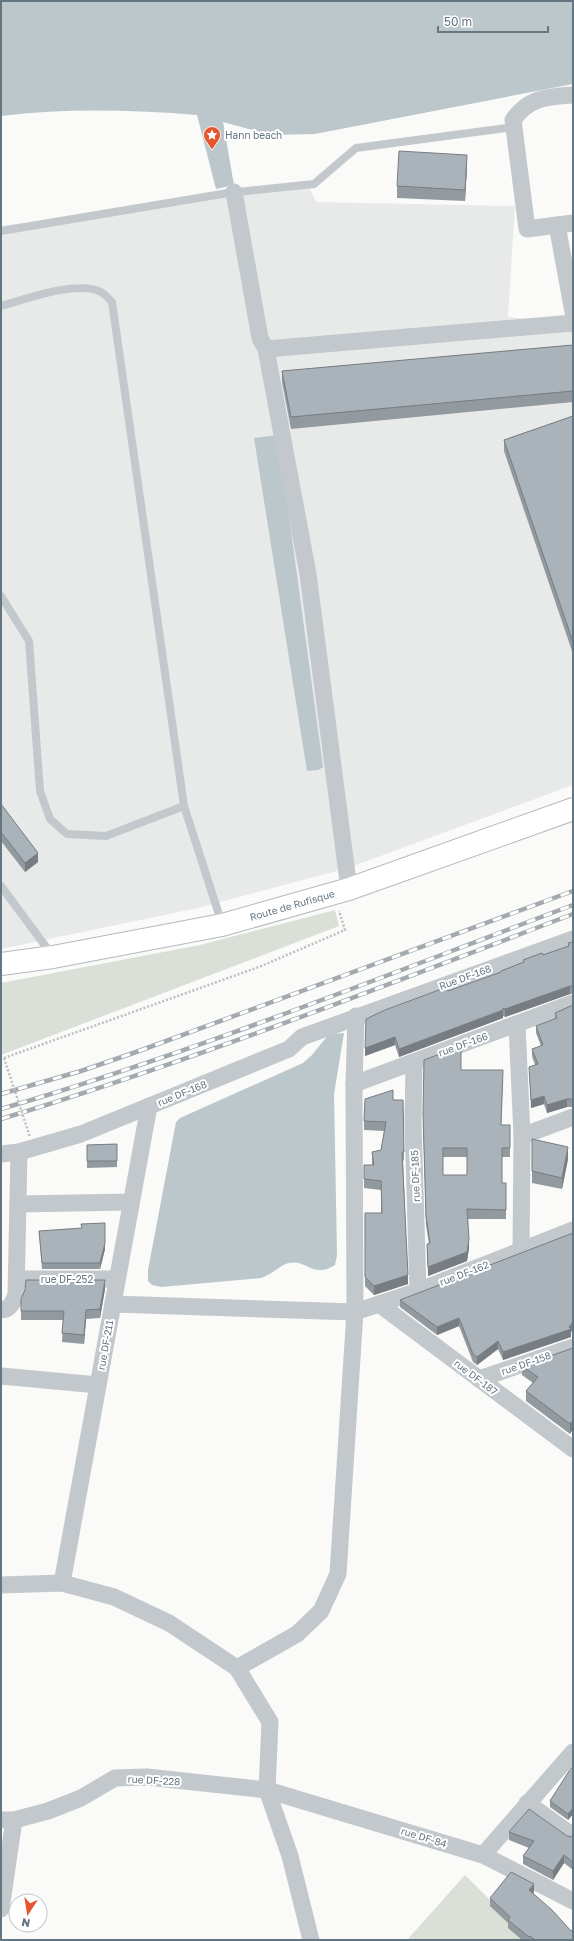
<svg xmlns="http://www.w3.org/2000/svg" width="574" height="1941" font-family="'Golos Text',sans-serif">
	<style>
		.built { fill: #e8e9e9 }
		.green { fill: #dadfd7 }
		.water { fill: #bbc7cb }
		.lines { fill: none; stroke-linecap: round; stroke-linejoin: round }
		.secondary-casing { stroke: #b3babf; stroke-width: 24 }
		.path { stroke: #bbbfc2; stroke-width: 2.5; stroke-dasharray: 2 2; stroke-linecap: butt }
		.service { stroke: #c3c8cc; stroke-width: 8 }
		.minor { stroke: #c3c8cc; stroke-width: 17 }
		.secondary { stroke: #fff; stroke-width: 22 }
		.rail-casing { stroke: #a2aab0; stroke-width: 4.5 }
		.rail { stroke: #fff; stroke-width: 3; stroke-dasharray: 9; stroke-linecap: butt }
		.path-bridge { stroke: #bbbfc2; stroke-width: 2.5; stroke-dasharray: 2 2; stroke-linecap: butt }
		.wall { fill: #929a9f; fill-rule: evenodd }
		.shaded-wall { fill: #777d82 }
		.building { fill: #aab3b9; stroke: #777d82; fill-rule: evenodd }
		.labels { text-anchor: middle; stroke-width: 4; stroke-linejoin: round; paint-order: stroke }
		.poi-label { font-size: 10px; fill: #657683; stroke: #fff; text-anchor: start }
		.street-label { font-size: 10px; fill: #657683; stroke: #fff }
	</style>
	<rect width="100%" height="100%" fill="#fafaf8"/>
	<path class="built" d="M307,183l9,19 199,4 -7,111 65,7v461l-225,83 -150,40 -197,41v-723z"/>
	<g class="green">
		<path d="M335,910l4,16 -338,129v-72l199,-38z"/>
		<path d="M465,1875l65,65h-123z"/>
	</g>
	<g class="water">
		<path d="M1,1h572v83l-258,50 -44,1 -48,-13 11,63 -18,4 -19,-74c-65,-5 -131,-7 -196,1z"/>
		<path d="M278,435l45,332 -5,3 -11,1 -53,-333z"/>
		<path d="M344,1033l-10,61 3,161 -2,10c-22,14 -28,-6 -46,-2 -7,1 -18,12 -28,15l-100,9 -9,-2 -4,-4v-11l28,-148 4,-4 123,-55 9,-8 17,-21z"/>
	</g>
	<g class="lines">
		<defs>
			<path id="secondary" d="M1,964l52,-7 169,-32 127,-36 224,-80"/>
		</defs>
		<use href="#secondary" class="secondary-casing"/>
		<path class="path" d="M4,1058l255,-91 86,-37 -6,-19"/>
		<g class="service">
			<path d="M1,231l227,-38 86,-9 42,-36 158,-21"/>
			<path d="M1,306c25,-7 76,-26 100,-14 4,2 8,7 11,10l72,504 38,118"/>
			<path d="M1,596l28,45 11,150 10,28 17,15 39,2 78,-30"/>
			<path d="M1,886l51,69"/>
		</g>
		<g class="minor">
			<path d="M573,95c-26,2 -44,2 -60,25l14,109 46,-6"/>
			<path d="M234,192l26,146 6,11 42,225 41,315"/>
			<path d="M557,225l16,87"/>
			<path d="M266,349l307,-26"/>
			<path d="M517,1024l5,112 -1,115"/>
			<path d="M414,1062l-1,60 5,169"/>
			<path d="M354,1084l219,-81"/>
			<path d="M522,1136l51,-19"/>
			<path d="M1,1154l18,-2 62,-18 208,-85 13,-12 271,-98"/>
			<path d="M18,1204l113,-2"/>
			<path d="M17,1279h100"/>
			<path d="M113,1304l242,8 63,-21 155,-61"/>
			<path d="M379,1304l194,145"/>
			<path d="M1,1310c9,0 12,-8 15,-15l3,-143"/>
			<path d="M1,1376l97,9"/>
			<path d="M479,1379l94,-32"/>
			<path d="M62,1583l87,-477"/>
			<path d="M1,1585l61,-2 52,14 55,26 68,45 33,54 -3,68 23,66 21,84"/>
			<path d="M237,1668l60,-34 24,-23 17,-37 17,-262 -1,-228 2,-68"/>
			<path d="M527,1803l46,33"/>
			<path d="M1,1820h13l34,-9 33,-13 34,-20 32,-1 120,13 216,65 90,46"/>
			<path d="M483,1855l90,-103"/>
			<path d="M1,1909l13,-89"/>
		</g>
		<use href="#secondary" class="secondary"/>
		<defs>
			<g id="rail">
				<path d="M1,1094l80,-23 58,-20 434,-160"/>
				<path d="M1,1109c194,-57 383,-133 572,-204"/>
				<path d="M1,1119c194,-59 383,-133 572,-205"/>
			</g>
		</defs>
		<use href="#rail" class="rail-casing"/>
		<use href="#rail" class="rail"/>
		<path class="path-bridge" d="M4,1058l26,79"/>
	</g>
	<g class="wall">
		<path d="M467,166l-2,35 -68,-3v-12z"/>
		<path d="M573,345v57l-282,27 -9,-47v-11z"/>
		<path d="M573,416v238l-69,-203v-11z"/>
		<path d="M1,804l37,58 -13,10 -24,-31z"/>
		<path d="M573,942v52h-3l-65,23 -2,-1v2l-104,39 -4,-12 -30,11 83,-65 53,-19v-1l22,-8v-3l20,-5 25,-9v-3z"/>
		<path d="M573,1005v102h-6l-20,6 -3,-9 -13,4 -2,-41 6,-2 -3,-9v-7l9,-3 -5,-13v-7l19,-7v-6z"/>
		<path d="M461,1070l42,9 -2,46h9v32h-8v26h4v36h-38l1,29 -2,13 -39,15 -1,-32h2l-3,-19 -3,-103zM443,1157h24v18h-24z"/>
		<path d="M393,1100h10l1,60 -1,1 5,123 -34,11 -9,-9v-73h16v-23l-17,-2v-23h8v-13l9,-2 3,-19 -20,-1v-9z"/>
		<path d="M532,1139l36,20 -6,30 -30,-6z"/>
		<path d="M117,1144v23l-30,1v-23z"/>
		<path d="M39,1231l66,18 -5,20h-58z"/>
		<path d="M465,1277l106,55v5l-68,23 -5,-11 -21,16 -4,-3 -14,-36 -22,9 -37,-28v-7z"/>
		<path d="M105,1289l-5,29 -14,1 -2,25 -22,-2 1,-22h-42v-21z"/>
		<path d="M573,1348l-3,86 -44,-33v-10l7,-8 -11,-8v-9z"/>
		<path d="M573,1766v48l-5,6 -18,-13v-6z"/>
		<path d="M509,1832l58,4 6,1v33l-9,-7 -11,17 -30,-16v-8l6,-8 -20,-8z"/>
		<path d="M534,1892l-1,2 38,37 2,9h-51l-14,-12v-5l-18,-17v-8z"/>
	</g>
	<g class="shaded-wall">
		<path d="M467,155v11l-2,35v-11z"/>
		<path d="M38,853v9l-13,10v-9z"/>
		<path d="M570,986v8l-65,23v-8z"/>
		<path d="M503,1010v8l-104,39v-8z"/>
		<path d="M395,1037v8l-30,11v-8z"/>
		<path d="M544,1096v8l-13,4v-8z"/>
		<path d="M567,1099v8l-20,6v-8z"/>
		<path d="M568,1147v12l-6,30v-11z"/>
		<path d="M469,1239v9l-2,13 -39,15v-9z"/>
		<path d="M105,1243v6l-5,20v-6z"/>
		<path d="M408,1275v9l-34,11v-9z"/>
		<path d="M105,1280v9l-5,29v-9z"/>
		<path d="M86,1310v9l-2,25v-9z"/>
		<path d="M459,1318v8l-22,9v-8z"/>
		<path d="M573,1322v8l-2,2v5l-68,23v-8l66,-25z"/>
		<path d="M498,1341v8l-21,16v-8z"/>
		<path d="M573,1420v9l-3,5v-10z"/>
		<path d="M573,1808v6l-5,6v-6z"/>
		<path d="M564,1855v8l-11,17v-9z"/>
		<path d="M534,1884v8l-5,7v-9z"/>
	</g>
	<g class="building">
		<path d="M399,151l68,4 -2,35 -68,-4z"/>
		<path d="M573,345v46l-282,26 -9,-46z"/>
		<path d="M573,416v226l-69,-202z"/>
		<path d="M1,804l37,49 -13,10 -24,-31z"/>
		<path d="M573,942v44h-3l-65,23 -2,-1v2l-104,39 -4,-12 -30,11 1,-29 19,-9 54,-20 8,-2 1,3 53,-19v-1l23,-9 -1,-2 19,-7 1,2 26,-9 -1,-3z"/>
		<path d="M573,1005v94h-6l-20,6 -3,-9 -13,4 -2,-33 9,-3 -6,-15 11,-4 -7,-19 21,-8 -2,-5z"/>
		<path d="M461,1046v24h42l-2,55h9v23h-8v35h4v27l-39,-1 2,30 -2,13 -39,15 -1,-23 3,-1 -4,-27 -3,-103 1,-53zM443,1148h24v27h-24z"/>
		<path d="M393,1090v10h10l1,52h-2l6,123 -34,11 -9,-9v-64h17l-1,-32 -17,-2v-14h10l-2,-13 9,-2 5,-28 -22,-1 1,-22z"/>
		<path d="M532,1139l36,8 -6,31 -30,-7z"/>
		<path d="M117,1144v17h-30v-16z"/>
		<path d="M105,1223v20l-5,20h-58l-3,-32 43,-3 -1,-4z"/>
		<path d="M573,1233v89l-4,5 2,2 -68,23 -5,-11 -21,16 -4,-3 -14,-36 -22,9 -37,-27 65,-25v2l25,-12z"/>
		<path d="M26,1280h79l-5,29 -14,1 -2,25 -22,-2 2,-22h-43v-12l4,-9z"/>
		<path d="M573,1348v72l-3,4 -44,-33 12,-14 -16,-11z"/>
		<path d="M573,1766v42l-5,6 -18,-13 19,-30z"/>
		<path d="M529,1809l38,27 6,1v25l-9,-7 -11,16 -30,-15 11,-15 -25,-9z"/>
		<path d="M511,1872l23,12 -5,6 23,20 19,21 2,-2v11h-38l-5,-4 -1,1 -21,-17 2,-3 -20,-19z"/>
	</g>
	<defs>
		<symbol id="sight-pin" viewBox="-11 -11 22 30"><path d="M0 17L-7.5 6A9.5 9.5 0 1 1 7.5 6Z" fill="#e4572e" stroke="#fff"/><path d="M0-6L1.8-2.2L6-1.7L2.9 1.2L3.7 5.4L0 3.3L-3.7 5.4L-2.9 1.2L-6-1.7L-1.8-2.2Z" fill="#fff"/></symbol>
	</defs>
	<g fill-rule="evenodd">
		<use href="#sight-pin" x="202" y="125" width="20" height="27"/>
	</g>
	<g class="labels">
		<g class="poi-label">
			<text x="225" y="139">Hann beach</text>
		</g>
		<g class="street-label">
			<text transform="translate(292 905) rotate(-16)" y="4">Route de Rufisque</text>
			<text transform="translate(465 977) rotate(-20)" y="4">Rue DF-168</text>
			<text transform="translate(463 1044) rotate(-20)" y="4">rue DF-166</text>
			<text transform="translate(182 1093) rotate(-22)" y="4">rue DF-168</text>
			<text transform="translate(415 1176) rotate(-92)" y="4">rue DF-185</text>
			<text transform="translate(464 1273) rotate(-21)" y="4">rue DF-162</text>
			<text x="67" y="1283">rue DF-252</text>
			<text transform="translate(105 1345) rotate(-80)" y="4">rue DF-211</text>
			<text transform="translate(526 1363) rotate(-19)" y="4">rue DF-158</text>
			<text transform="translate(476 1377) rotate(37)" y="4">rue DF-187</text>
			<text transform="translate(154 1780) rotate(3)" y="4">rue DF-228</text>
			<text transform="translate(424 1837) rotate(17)" y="4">rue DF-84</text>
		</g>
	</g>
	<rect width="574" height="1941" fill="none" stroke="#657683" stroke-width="4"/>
	<g transform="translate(28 1913) rotate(192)"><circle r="19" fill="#ffffff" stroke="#c1c8cd"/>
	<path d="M0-3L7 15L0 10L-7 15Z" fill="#e4572e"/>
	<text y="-6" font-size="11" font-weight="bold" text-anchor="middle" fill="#657683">N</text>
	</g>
	<path d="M438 26v6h110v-6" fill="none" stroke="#657683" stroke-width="2"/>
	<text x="444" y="26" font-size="12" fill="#657683" stroke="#ffffff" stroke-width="3" paint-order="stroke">50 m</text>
</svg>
